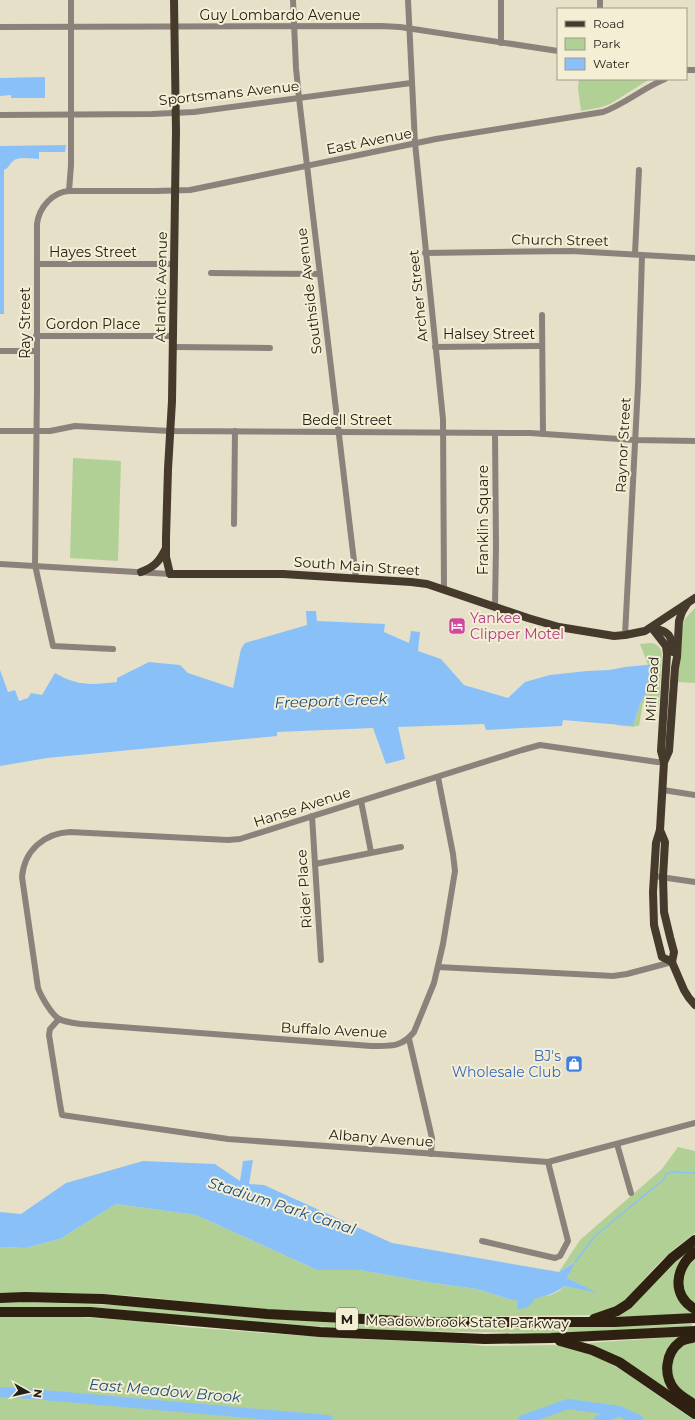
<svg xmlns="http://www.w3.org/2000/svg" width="695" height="1420" font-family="Montserrat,sans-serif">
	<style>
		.green { fill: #b0d096 }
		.water { fill: #8ac0f8 }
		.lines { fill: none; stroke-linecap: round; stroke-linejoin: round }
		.stream { stroke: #8ac0f8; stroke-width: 1.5 }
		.river { stroke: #8ac0f8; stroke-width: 10 }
		.minor { stroke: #8b837b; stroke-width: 6 }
		.major { stroke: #463a2c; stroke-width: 8 }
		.highway { stroke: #2e2111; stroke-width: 10 }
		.labels { text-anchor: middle; stroke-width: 4; stroke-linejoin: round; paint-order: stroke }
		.shield { fill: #f4eed5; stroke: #615e50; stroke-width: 1 }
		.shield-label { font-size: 13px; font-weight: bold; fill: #222017 }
		.street-label { font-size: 14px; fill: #222017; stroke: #f4eed5 }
		.hotel-label { font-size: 14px; fill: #b23c85; stroke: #f4eed5; text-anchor: start }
		.shop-label { font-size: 14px; fill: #366cbe; stroke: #f4eed5; text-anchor: end }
		.water-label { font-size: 15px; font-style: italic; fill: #1e4d7a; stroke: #f4eed5 }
	</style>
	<rect width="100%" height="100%" fill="#e6e0c8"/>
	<g class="green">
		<path d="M579,79h71l-40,25 -8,3 -21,4 -3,-23z"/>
		<path d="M73,458l48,3 -3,100 -48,-3z"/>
		<path d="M695,608v75l-17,-1 5,-61z"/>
		<path d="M652,643c6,2 8,4 10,10l-3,53 -3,-7 -8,-1 -1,5h-4l-4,23h-4l-1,1 -18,-2v-1l17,2c6,-19 9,-34 26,-45l-3,-8v-9l-8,1 -8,-21z"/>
		<path d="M678,1147l17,4v82c-18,13 -34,27 -49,44 -17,19 -20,29 -47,38l-99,1 -17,3c-64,-2 -127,-4 -190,-8 -54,-3 -107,-10 -160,-15 -44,-4 -89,-3 -133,-3v-46l25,1 35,-9 56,-35 80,11 121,55h42l74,13 44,6 31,10 10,2 33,-6 8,-4 5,-5 31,6 -28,-14 7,-16 -15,10 21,-32 82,-71z"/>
		<path d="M695,1244v5l-19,28 17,35v2l-78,3v-2z"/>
		<path d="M695,1257v49l-12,-12 -2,-13 3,-11z"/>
		<path d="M27,1302l87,3 145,13 144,9 90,2 199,-5v2l-90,5 -50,2 -150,-2 -157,-9 -132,-13 -44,-2h-69v-4z"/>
		<path d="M65,1316l74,5 46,6 93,7 78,5 101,4 28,3 68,-1 28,4 20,7 93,64h-694v-103z"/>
		<path d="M688,1336l-21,18 9,40 -87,-49v-2z"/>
		<path d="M695,1339v60c-5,-3 -11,-6 -16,-10 -11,-11 -9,-30 0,-41 3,-4 11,-6 16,-9z"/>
	</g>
	<g class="water">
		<path d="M45,77v21h-34v-3l-11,1v-18z"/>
		<path d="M66,145l-1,7h-26v7c-7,0 -20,-3 -26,2 -4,3 -4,7 -9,9v144h-4v-168z"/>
		<path d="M306,611h10l1,10 68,3 -1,8 25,11 2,-12 9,1 -2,19 23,8 23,26 44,13 17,-16 25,-7 37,-4 22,-1 16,-3 31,-3v9l4,2 -1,6c-17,11 -20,26 -26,45l-70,-6 -1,6 -76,4 -2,-6 -86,3 7,32 -19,5 -13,-36 -96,4v4l-230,22 -47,8v-96l8,22 7,-2 4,11 9,-3 3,-5 11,2 13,-22c22,13 37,12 62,9v-4l32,-16 31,3 8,8 45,15 8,-39 4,-6 62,-18z"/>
		<path d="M253,1160l-4,24 15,1 128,58 167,29 16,-10 -8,16 31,15 -34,-7c-9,8 -19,10 -30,13 -4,8 -8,10 -17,10l1,-8 -10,-2 -31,-10 -44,-6 -74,-13h-42l-121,-55 -80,-11 -56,35 -35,9 -25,-1v-35l21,2 45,-31 77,-22 72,3 25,17 3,-20z"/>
	</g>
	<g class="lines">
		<path class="stream" d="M575,1262l20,-26 69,-57 2,-5 6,-2 23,1"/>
		<g class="river">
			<path d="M0,1392l32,2 296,26"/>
			<path d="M523,1420l45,-16 51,7 20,9"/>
			<path d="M599,1420l20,-9"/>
		</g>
		<g class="minor">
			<path d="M293,0l3,68 3,30 57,480"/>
			<path d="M408,0l7,143 28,276 1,171"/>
			<path d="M501,0v43"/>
			<path d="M600,9v-9"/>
			<path d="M0,27l381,-1 19,1 158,24"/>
			<path d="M686,70h9"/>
			<path d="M0,115l152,-1 42,-2 217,-29"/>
			<path d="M69,191l2,-26v-165"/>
			<path d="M425,253l147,-2 123,7"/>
			<path d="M635,254l4,-84"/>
			<path d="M37,264h137"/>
			<path d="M211,273l108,1"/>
			<path d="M542,315l1,119"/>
			<path d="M36,336h137"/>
			<path d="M173,347l97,1"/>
			<path d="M435,347l107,-1"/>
			<path d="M0,351h36"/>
			<path d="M0,431h50l25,-5 95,5 360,2 104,7 61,1"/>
			<path d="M234,524l1,-93"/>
			<path d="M0,564l170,10"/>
			<path d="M495,606l1,-60 -1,-113"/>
			<path d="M625,635l13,-249 4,-130"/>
			<path d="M113,649l-60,-3 -18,-81 2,-176v-165c2,-17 16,-32 32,-33h87l34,-1 246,-51 167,-27c22,-8 40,-24 62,-33"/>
			<path d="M438,777l15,77 2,17 -12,73 -9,39 -20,49c-13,16 -24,14 -43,14l-290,-22c-7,-1 -16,-2 -22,-5 -8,-5 -18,-23 -21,-31l-16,-111c2,-26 22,-44 48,-45l158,8 12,-1 282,-89 18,-5 117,17h7"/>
			<path d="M663,790l32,5"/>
			<path d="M361,801l10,51"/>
			<path d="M312,816l9,144"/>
			<path d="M315,864l86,-17"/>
			<path d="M654,876l41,6"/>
			<path d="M438,967l175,9 14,-2 45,-12"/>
			<path d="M59,1019l-9,10 -1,6 11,69 2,11 166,24 320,23 147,-39"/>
			<path d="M409,1039l23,99 -1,16"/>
			<path d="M617,1144l14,49"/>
			<path d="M482,1241l73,17 5,-2 8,-15 -20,-79"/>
		</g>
		<g class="major">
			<path d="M174,0l2,131 -4,270 -4,68 -2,69v19l4,17h113l128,8 16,2 101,34 31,9 55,9 11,-1 20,-4 50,-33"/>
			<path d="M141,572c13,-5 18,-10 24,-22"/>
			<path d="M652,628l14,18 1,8 -6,97 3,11 -4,68 -4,13 -3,49 1,33 8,32 10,5"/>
			<path d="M652,628c17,3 20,7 21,24"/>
			<path d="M664,762l5,-11 6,-83 2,-11 2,-36 3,-9 5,-8"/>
			<path d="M660,830l5,12 -2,35 1,35 6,25 4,15 -2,10 12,28 5,8 6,7"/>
		</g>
		<g class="highway">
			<path d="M695,1252c-20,15 -24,44 0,57"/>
			<path d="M0,1298l25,-1 78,2 164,15 153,8h195l80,-4"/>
			<path d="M0,1312h90l230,20 165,7 66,-1 144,-7"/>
			<path d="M594,1319l23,-8 11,-7 44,-46 23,-18"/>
			<path d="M695,1337c-5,2 -11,2 -15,5 -15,11 -17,34 -5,48 5,6 13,10 20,15"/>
			<path d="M560,1341l32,9 27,12 76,52"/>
		</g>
	</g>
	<defs>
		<symbol id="hotel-square" viewBox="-11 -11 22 22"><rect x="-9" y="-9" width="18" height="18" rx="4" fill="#d1479c" stroke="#f4eed5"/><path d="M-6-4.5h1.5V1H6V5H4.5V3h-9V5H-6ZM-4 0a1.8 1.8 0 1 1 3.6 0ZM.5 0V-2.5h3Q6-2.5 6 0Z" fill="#fff"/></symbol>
		<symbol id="shop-square" viewBox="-11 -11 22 22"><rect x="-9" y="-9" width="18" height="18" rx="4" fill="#3f7fe0" stroke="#f4eed5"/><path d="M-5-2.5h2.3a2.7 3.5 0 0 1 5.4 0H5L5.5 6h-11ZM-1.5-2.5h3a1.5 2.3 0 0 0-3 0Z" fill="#fff"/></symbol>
	</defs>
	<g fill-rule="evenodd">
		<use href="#hotel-square" x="447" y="616" width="20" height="20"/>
		<use href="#shop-square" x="564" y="1054" width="20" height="20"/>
	</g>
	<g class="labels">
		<rect class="shield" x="336" y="1308" width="22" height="22" rx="3"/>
		<g class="shield-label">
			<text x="347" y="1324">M</text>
		</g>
		<g class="street-label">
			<text x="280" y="20">Guy Lombardo Avenue</text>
			<text transform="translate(229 93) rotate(-6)" y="5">Sportsmans Avenue</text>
			<text transform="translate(369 141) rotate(-11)" y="5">East Avenue</text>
			<text transform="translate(560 240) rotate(1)" y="5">Church Street</text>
			<text x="93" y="257">Hayes Street</text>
			<text transform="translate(161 287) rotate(-89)" y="5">Atlantic Avenue</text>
			<text transform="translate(309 291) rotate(-97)" y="5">Southside Avenue</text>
			<text transform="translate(418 296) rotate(-96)" y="5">Archer Street</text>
			<text transform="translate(25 323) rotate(-90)" y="5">Ray Street</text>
			<text x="93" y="329">Gordon Place</text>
			<text x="489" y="339">Halsey Street</text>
			<text x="347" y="425">Bedell Street</text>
			<text transform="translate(623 445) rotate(-87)" y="5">Raynor Street</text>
			<text transform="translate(483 520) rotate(-90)" y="5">Franklin Square</text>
			<text transform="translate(357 566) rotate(4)" y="5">South Main Street</text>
			<text transform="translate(652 689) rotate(-87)" y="5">Mill Road</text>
			<text transform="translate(302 807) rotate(-18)" y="5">Hanse Avenue</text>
			<text transform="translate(304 889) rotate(-94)" y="5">Rider Place</text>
			<text transform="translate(334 1030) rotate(3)" y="5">Buffalo Avenue</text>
			<text transform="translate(381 1138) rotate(4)" y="5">Albany Avenue</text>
			<text transform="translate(467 1322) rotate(1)" y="5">Meadowbrook State Parkway</text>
		</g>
		<g class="hotel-label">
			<text x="470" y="623">Yankee<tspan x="470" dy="16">Clipper Motel</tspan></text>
		</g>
		<g class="shop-label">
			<text x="561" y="1061">BJ's<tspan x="561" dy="16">Wholesale Club</tspan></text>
		</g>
		<g class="water-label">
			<text transform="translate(331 701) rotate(-2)" y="5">Freeport Creek</text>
			<text transform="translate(282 1206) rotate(18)" y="5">Stadium Park Canal</text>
			<text transform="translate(165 1391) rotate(5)" y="5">East Meadow Brook</text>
		</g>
	</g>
	<rect x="557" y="8" width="130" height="72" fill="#f4eed5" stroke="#a09c89"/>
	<rect x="565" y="21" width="20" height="6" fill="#463a2c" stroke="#a09c89"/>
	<text x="593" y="28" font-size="12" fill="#222017">Road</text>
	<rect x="565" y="38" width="20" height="12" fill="#b0d096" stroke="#a09c89"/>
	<text x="593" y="48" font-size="12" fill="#222017">Park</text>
	<rect x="565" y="58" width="20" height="12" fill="#8ac0f8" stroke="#a09c89"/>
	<text x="593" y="68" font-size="12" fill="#222017">Water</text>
	<g transform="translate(28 1392) rotate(98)" stroke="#f4eed5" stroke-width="3" paint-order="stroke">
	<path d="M0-3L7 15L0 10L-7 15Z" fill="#222017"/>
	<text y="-6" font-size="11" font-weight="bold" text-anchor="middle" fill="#222017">N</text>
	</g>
</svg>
